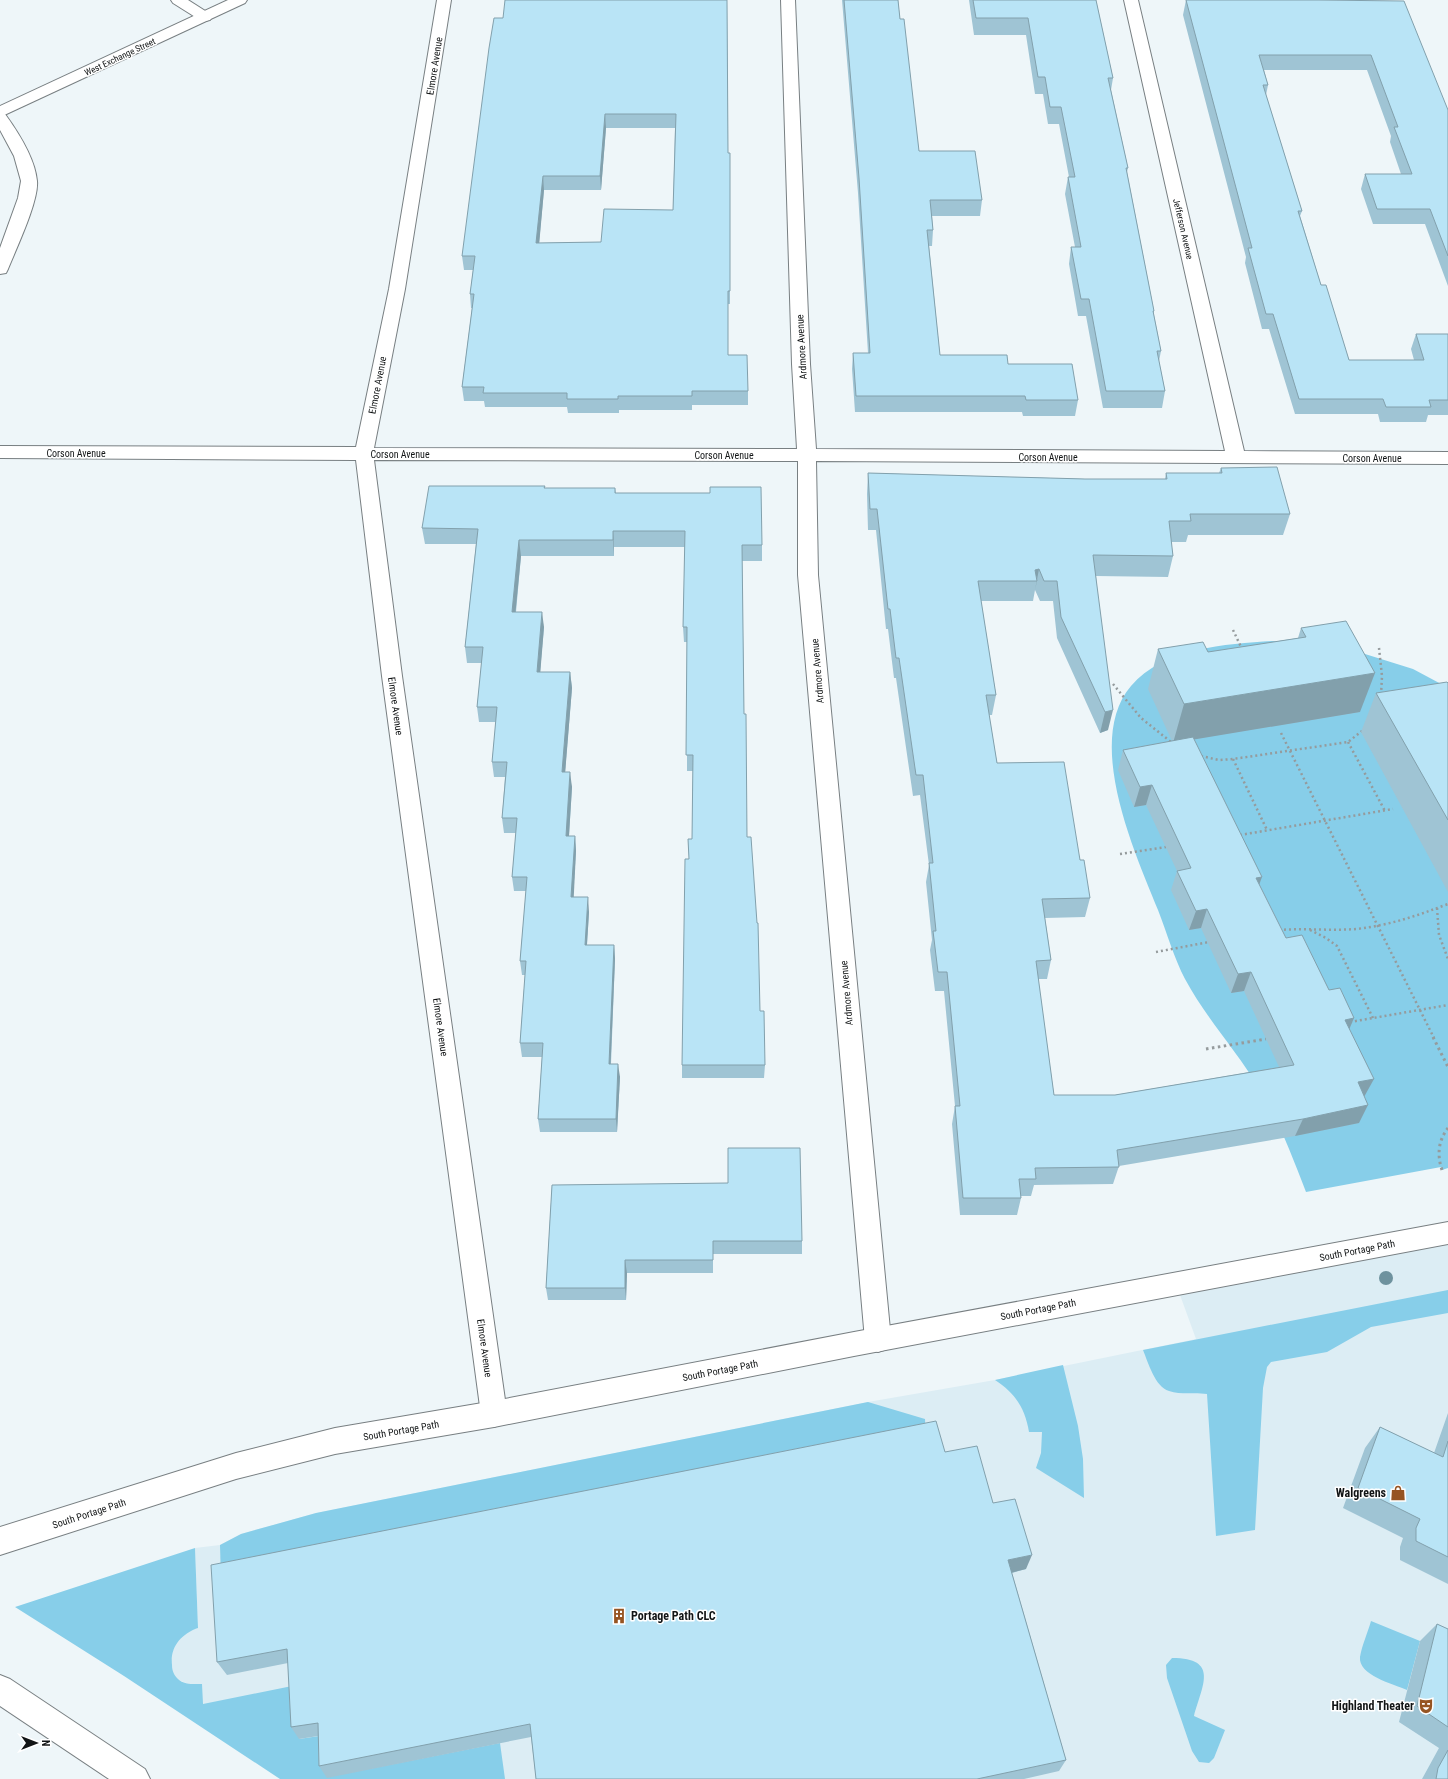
<svg xmlns="http://www.w3.org/2000/svg" width="1448" height="1779" font-family="'Roboto Condensed',sans-serif">
	<style>
		.built { fill: #dcedf4 }
		.green { fill: #87cee9 }
		.lines { fill: none; stroke-linecap: round; stroke-linejoin: round }
		.street-casing { stroke: #787f82; stroke-width: 2 }
		.secondary-casing { stroke: #787f82; stroke-width: 2 }
		.primary-casing { stroke: #787f82; stroke-width: 2 }
		.path-far1 { stroke: #959b9d; stroke-width: 2.5; stroke-dasharray: 2 3; stroke-linecap: butt }
		.path { stroke: #959b9d; stroke-width: 3; stroke-dasharray: 2.5 3.5; stroke-linecap: butt }
		.street { fill: #fff; fill-rule: evenodd }
		.secondary { fill: #fff; fill-rule: evenodd }
		.primary { fill: #fff; fill-rule: evenodd }
		.tree { fill: #6e929e }
		.wall { fill: #9fc4d4; fill-rule: evenodd }
		.shaded-wall { fill: #82a0ac }
		.building { fill: #b9e4f6; stroke: #82a0ac; fill-rule: evenodd }
		.labels { text-anchor: middle; stroke-width: 3; stroke-linejoin: round; paint-order: stroke }
		.far-street-label { font-size: 9px; fill: #111415; stroke: #fff }
		.street-label { font-size: 10px; fill: #111415; stroke: #fff }
		.near-poi-label { font-size: 12px; font-weight: bold; fill: #111415; stroke: #fff; text-anchor: end }
	</style>
	<rect width="100%" height="100%" fill="#eef6f9"/>
	<path class="built" d="M1448,1233v546h-1081l-1,-9 -39,8 -28,-39 -96,-35 -15,-20 -9,-4 -7,-8 -1,-13 3,-13 7,-9 7,-6 10,-3 -3,-80 25,-3 21,-11 75,-21 552,-111 127,-22 201,-41 -20,-55z"/>
	<g class="green">
		<path d="M1272,641l39,1 54,12 48,15 30,16 5,4v479l-6,2 -1,-3 -135,25c-14,-36 -27,-71 -47,-104 -23,-38 -53,-70 -74,-109 -11,-21 -18,-46 -27,-69 -23,-57 -74,-169 -27,-224 32,-38 95,-42 141,-45z"/>
		<path d="M1448,1290v23l-77,14 -44,25 -56,10 -4,5 -4,21 -8,142 -39,6 -9,-142c-12,-2 -26,1 -38,-3 -14,-4 -21,-29 -26,-41z"/>
		<path d="M1063,1365l15,61 5,33 1,39 -48,-30 5,-15 1,-21h-13c-4,-24 -14,-39 -34,-52z"/>
		<path d="M868,1402l57,17 1,20 -705,141 -1,-35 21,-11 75,-21z"/>
		<path d="M195,1548l3,80c-17,6 -28,19 -26,37 0,6 2,10 6,14 6,6 16,5 24,5l1,20 94,-19 2,54 27,-4 2,42 172,-34 5,36h-225l-156,-103 -109,-69z"/>
		<path d="M1371,1621l49,20 -13,49c-14,-6 -49,-15 -47,-33 2,-12 8,-25 11,-36z"/>
		<path d="M1172,1658c48,0 30,28 22,58l31,14 -11,28 -5,5 -10,-1 -7,-11 -25,-73 -1,-13z"/>
	</g>
	<g class="lines">
		<defs>
			<g id="street">
				<path d="M171,0h17l22,14 2,3 -2,3 -5,1 -5,-1 -27,-17z"/>
				<path d="M437,0h14l-46,289 -31,159 423,1 -5,-85 -11,-364h14l15,364 6,85 409,2 -101,-451h14l106,451 204,1v12l-632,-3 2,114 73,765 -4,9 -9,3 -9,-3 -4,-9 -67,-765v-114l-424,-1 28,216 105,738 -4,9 -9,4 -9,-4 -4,-9 -99,-738 -26,-216 -356,-2v-12l356,1 33,-158z"/>
				<path d="M0,112l5,2c13,18 30,44 32,67 2,20 -21,68 -29,88l-2,4 -6,1v-26l18,-50 3,-17 -7,-25 -14,-26z"/>
				<path d="M0,1675l10,4 135,90 5,10h-41l-109,-73z"/>
			</g>
			<path id="secondary" d="M1448,1222v22l-594,112 -360,71 -159,27 -99,25 -236,76v-28l236,-74 99,-25 159,-27 360,-69z"/>
			<path id="primary" d="M228,0h19l-2,3 -245,114v-11z"/>
		</defs>
		<use href="#street" class="street-casing"/>
		<use href="#secondary" class="secondary-casing"/>
		<use href="#primary" class="primary-casing"/>
		<g class="path-far1">
			<path d="M1233,630l9,19"/>
			<path d="M1379,648l3,28 -1,19"/>
			<path d="M1113,684l28,34 30,24"/>
			<path d="M1281,733l153,305"/>
			<path d="M1348,742l37,69"/>
			<path d="M1201,756l18,4 14,-1 115,-17 14,-11"/>
			<path d="M1233,759l34,71"/>
			<path d="M1240,835l153,-26"/>
			<path d="M1120,854l46,-7"/>
			<path d="M1437,908l2,27 9,24"/>
			<path d="M1279,930c26,-2 52,1 77,-1 35,-4 60,-13 92,-25"/>
			<path d="M1310,930l16,8 11,8 36,72"/>
			<path d="M1156,952l53,-10"/>
			<path d="M1350,1022l98,-17"/>
		</g>
		<g class="path">
			<path d="M1433,1037l15,30"/>
			<path d="M1206,1049l60,-10"/>
			<path d="M1442,1170c-5,-15 -4,-29 6,-42"/>
		</g>
		<use href="#street" class="street"/>
		<use href="#secondary" class="secondary"/>
		<use href="#primary" class="primary"/>
	</g>
	<circle class="tree" cx="1386" cy="1278" r="7"/>
	<g class="wall">
		<path d="M727,0l1,153 2,138v13h-2v51l20,36v14h-56v5h-73v3h-51l-1,-6h-82l-1,-6h-20l-2,-14 10,-79h-1l-1,-14 3,-24h-9l-2,-14 41,-238zM606,128h69l-2,82 -72,32 -62,1 5,-53h57z"/>
		<path d="M842,0h56l2,19 19,132 63,49 -2,16h-48l1,14 -1,16h-3l11,109 68,9 70,36 -3,16h-52l-1,-4h-167l-3,-43 1,-16h15l-10,-160z"/>
		<path d="M969,0h127l17,78 -2,12 17,78 -1,4 27,139v4l7,36 -2,10 6,30 -3,17h-59l-17,-92h-8l-9,-52 2,-17h4l-10,-53 3,-17h1l-10,-53h-11l-5,-30h-8l-9,-59h-52z"/>
		<path d="M1186,0h132l130,110v176l-23,-62h-52l-12,-35 4,-15h36l-11,-32 1,-6 -24,-66h-103l4,15 -2,10 36,116 -2,5 21,69 28,75h65l-3,-11 5,-15h32v81h-20l-2,7h-46l-2,-8h-83l-26,-85h-7l-17,-66 1,-6 -63,-242z"/>
		<path d="M1221,468l69,46 -7,21h-95l-2,7h-15l2,14 -5,21 -72,-1 12,154 -8,3 -43,-95 -4,-37h-13l-5,-11 -2,11h-52l15,94 -4,20h-3l8,48 83,97 10,38 -5,19 -40,1 6,42 -4,19h-9l16,116h61l164,-28 -35,-76 -13,2 -30,-65 -12,2 -18,-40 6,-19 -31,-66 -12,2 -16,-37 5,-20 49,-9 -24,-52 10,-40 50,3 90,-14 3,-10 59,84 -166,27 65,145 27,54 43,52 20,39 15,68 -5,26 -64,13 -176,30 -6,18 -79,1 -3,11h-10v2l-4,17h-57l-8,-91 3,-18 -11,-115h-9l-5,-41 2,-10 -6,-58 3,-17 -9,-70 -7,1 -17,-118h-2l-6,-49h-2l-10,-99h-8l-1,-36 1,-21 217,6h80l1,-6h53z"/>
		<path d="M545,486v2h70l1,5 146,52v16h-20l2,153 3,123 13,174 5,54 -1,13h-82v-13l7,-206 -1,-20h4l1,-68h-6v-129h-3l-1,-15 2,-80h-71v9h-93l-5,56 28,15 -4,45h30l2,16 -7,84 7,15 -3,49h6l1,15 -3,46 16,15 -2,33h27l1,14 -4,105 9,13 -3,55h-77l-2,-13 4,-62h-20l-2,-14 5,-68h-3l-2,-14 6,-70h-12l-2,-14 4,-44h-12l-2,-15 3,-41h-11l-2,-15 4,-40h-17l-2,-15 5,-44h-15l-2,-16 11,-103h-51l-3,-16z"/>
		<path d="M1448,683v209l-87,-160 15,-39z"/>
		<path d="M552,1185l250,56v13h-89v19h-86l-1,27h-78l-2,-12z"/>
		<path d="M1448,1413v171l-48,-24v-13l3,-9 -60,-30 22,-60 15,-21 54,26z"/>
		<path d="M945,1452l48,51 33,66 -14,4 54,187 -7,11 -35,8h-488l-5,-42 -204,41 -8,-12 -1,-30 -19,3 -8,-12 -3,-64 -61,12 -10,-13z"/>
		<path d="M1437,1624l11,5v150h-26l17,-31 -40,-26 21,-81z"/>
	</g>
	<g class="shaded-wall">
		<path d="M605,114l1,14 -5,62 -1,-14z"/>
		<path d="M543,176l1,14 -6,67 -2,-14z"/>
		<path d="M613,531l1,16v9l-1,-16z"/>
		<path d="M519,540l2,16 -7,71 -2,-15z"/>
		<path d="M1039,569l-4,21 2,-9 -2,-11z"/>
		<path d="M542,612l2,15 -5,61 -2,-16z"/>
		<path d="M570,672l2,16 -8,99 -2,-15z"/>
		<path d="M1375,673l-15,39 -187,31 11,-39z"/>
		<path d="M1113,710l-5,20 -8,3 5,-21z"/>
		<path d="M570,772l2,15 -4,64 -2,-15z"/>
		<path d="M1152,785l-6,20 -12,2 6,-20z"/>
		<path d="M575,836l1,15 -3,61 -2,-15z"/>
		<path d="M1262,877l-7,19 1,-18z"/>
		<path d="M588,897l1,15 -3,47 -1,-14z"/>
		<path d="M1207,909l-6,19 -12,2 7,-19z"/>
		<path d="M614,945l1,14 -5,118 -1,-13z"/>
		<path d="M1251,972l-7,19 -13,2 7,-19z"/>
		<path d="M1354,1018l-8,19 -1,-17z"/>
		<path d="M618,1064l2,13 -3,55 -1,-13z"/>
		<path d="M1374,1079l-10,18 -6,-15z"/>
		<path d="M1368,1105l-9,18 -64,13 8,-17z"/>
		<path d="M625,1260l2,13 -1,27 -1,-12z"/>
		<path d="M1032,1555l-6,14 -23,6 5,-15z"/>
	</g>
	<g class="building">
		<path d="M505,0h222l1,153h2v138h-2v64h19l1,36h-56v5h-74v3h-51v-6h-84l1,-6h-22l12,-93h-4l5,-38h-13l27,-208 5,-30h9zM605,114h71l-3,96 -69,-1 -3,33 -65,1 7,-67h57z"/>
		<path d="M844,0h54l2,19h4l15,132h56l7,49h-52l3,30h-6l13,125h67l1,9h64l6,36h-52l-1,-4h-169l-3,-43h17l-11,-175z"/>
		<path d="M973,0h123l17,78h-5l20,90h-2l28,143h-1l8,40h-4l8,40h-59l-17,-92h-8l-10,-52h10l-13,-70h7l-14,-70h-11l-5,-30h-7l-10,-59h-52z"/>
		<path d="M1186,0h132l86,1 44,109v146l-18,-47h-53l-12,-35h47l-18,-47h4l-27,-72h-112l9,30h-5l39,126h-4l23,74h5l23,75h75l-8,-26h32v66h-19l2,7h-45l-3,-8h-84l-26,-85h-7l-18,-66h4z"/>
		<path d="M1277,467l13,47h-100l1,7h-22l4,35 -80,-1 20,155 -8,2 -44,-95 -4,-36h-13l-5,-12 -4,1 2,11h-59l18,114h-10l11,68 67,-1 16,98h4l6,38 -48,1 9,61 -15,1 18,134h61l179,-30 -43,-93 -13,2 -31,-65 -11,2 -19,-40 14,-3 -39,-83 -12,2 -17,-37 70,-13 69,140 -6,1 30,60 16,-3 27,55 11,-2 14,30 -9,2 29,59 -16,3 10,23 -65,14 -186,31 2,17 -84,1 1,11h-17l2,19h-58l-8,-92h5l-13,-134h-9l-5,-41h3l-7,-68h4l-10,-88h-7l-17,-117h-3l-6,-49h-2l-11,-100h-7l-2,-36 217,6h82l-1,-6h56l-1,-5z"/>
		<path d="M429,486h116l-1,2h71v5h95v-6h51l1,58h-20l2,169h2l1,123h4l6,86h1l2,88h4l1,54h-83l3,-206h4l-1,-20h4l1,-84h-7l1,-128h-4l2,-96h-72v9h-94l-7,72h30l-5,60h33l-8,100h8l-4,64h9l-4,61h17l-3,48h29l-5,119h9l-2,55h-78l5,-76h-23l6,-82h-6l7,-84h-15l5,-59h-15l5,-56h-15l5,-55h-20l6,-60h-18l13,-118 -56,-1z"/>
		<path d="M1346,621l29,52 -191,31 -26,-55 45,-7 5,10 98,-15 -5,-9z"/>
		<path d="M1447,682l1,1v137l-72,-127z"/>
		<path d="M728,1148h72l2,93h-89v19h-88v28h-79l6,-103 176,-2z"/>
		<path d="M936,1421l9,31 32,-6 16,57 22,-4 17,56 -24,5 58,200 -89,19h-441l-6,-55 -211,42 -1,-43 -27,4 -4,-78 -70,13 -6,-97z"/>
		<path d="M1380,1427l63,30 5,-16v116l-32,-16v-13l4,-9 -62,-31z"/>
		<path d="M1437,1624l11,5v98l-31,-21z"/>
		<path d="M1448,1750v29h-12l2,-11z"/>
	</g>
	<defs>
		<symbol id="shop-bare" viewBox="-9 -9 18 18"><path d="M-5-2.5h2.3a2.7 3.5 0 0 1 5.4 0H5L5.5 6h-11ZM-1.5-2.5h3a1.5 2.3 0 0 0-3 0Z" fill="#965422" stroke="#fff" stroke-width="2.5" paint-order="stroke"/></symbol>
		<symbol id="building-bare" viewBox="-9 -9 18 18"><path d="M-4-6H4V6H1V3H-1V6H-4ZM-2.5-4.3h1.7v1.8h-1.7ZM.8-4.3h1.7v1.8H.8ZM-2.5-1h1.7V.8h-1.7ZM.8-1h1.7V.8H.8Z" fill="#965422" stroke="#fff" stroke-width="2.5" paint-order="stroke"/></symbol>
		<symbol id="theatre-bare" viewBox="-9 -9 18 18"><path d="M-5-5.5Q0-4 5-5.5V0Q5 5 0 6Q-5 5-5 0ZM-3.3-2.5H-1v1.5H-3.3ZM1-2.5H3.3v1.5H1ZM-2.8 1Q0 5.5 2.8 1Z" fill="#965422" stroke="#fff" stroke-width="2.5" paint-order="stroke"/></symbol>
	</defs>
	<g fill-rule="evenodd">
		<use href="#shop-bare" x="1387" y="1482" width="22" height="22"/>
		<use href="#building-bare" x="608" y="1605" width="22" height="22"/>
		<use href="#theatre-bare" x="1415" y="1695" width="22" height="22"/>
	</g>
	<g class="labels">
		<g class="far-street-label">
			<text transform="translate(120 57) rotate(-25)" y="3">West Exchange Street</text>
			<text transform="translate(1183 229) rotate(77)" y="3">Jefferson Avenue</text>
		</g>
		<g class="street-label">
			<text transform="translate(434 66) rotate(-81)" y="4">Elmore Avenue</text>
			<text transform="translate(801 347) rotate(-93)" y="4">Ardmore Avenue</text>
			<text transform="translate(377 385) rotate(-79)" y="4">Elmore Avenue</text>
			<text x="76" y="457">Corson Avenue</text>
			<text x="400" y="458">Corson Avenue</text>
			<text x="724" y="459">Corson Avenue</text>
			<text x="1048" y="461">Corson Avenue</text>
			<text x="1372" y="462">Corson Avenue</text>
			<text transform="translate(817 671) rotate(-95)" y="4">Ardmore Avenue</text>
			<text transform="translate(396 706) rotate(82)" y="4">Elmore Avenue</text>
			<text transform="translate(846 993) rotate(-95)" y="4">Ardmore Avenue</text>
			<text transform="translate(441 1027) rotate(82)" y="4">Elmore Avenue</text>
			<text transform="translate(1357 1250) rotate(-11)" y="4">South Portage Path</text>
			<text transform="translate(1038 1309) rotate(-11)" y="4">South Portage Path</text>
			<text transform="translate(485 1348) rotate(82)" y="4">Elmore Avenue</text>
			<text transform="translate(720 1370) rotate(-11)" y="4">South Portage Path</text>
			<text transform="translate(401 1430) rotate(-10)" y="4">South Portage Path</text>
			<text transform="translate(89 1513) rotate(-18)" y="4">South Portage Path</text>
		</g>
		<g class="near-poi-label">
			<text x="1386" y="1497">Walgreens</text>
			<text x="631" y="1620" text-anchor="start">Portage Path CLC</text>
			<text x="1414" y="1710">Highland Theater</text>
		</g>
	</g>
	<g transform="translate(36 1743) rotate(90)" stroke="#ffffff" stroke-width="3" paint-order="stroke">
	<path d="M0-3L7 15L0 10L-7 15Z" fill="#111415"/>
	<text y="-6" font-size="11" font-weight="bold" text-anchor="middle" fill="#111415">N</text>
	</g>
</svg>
